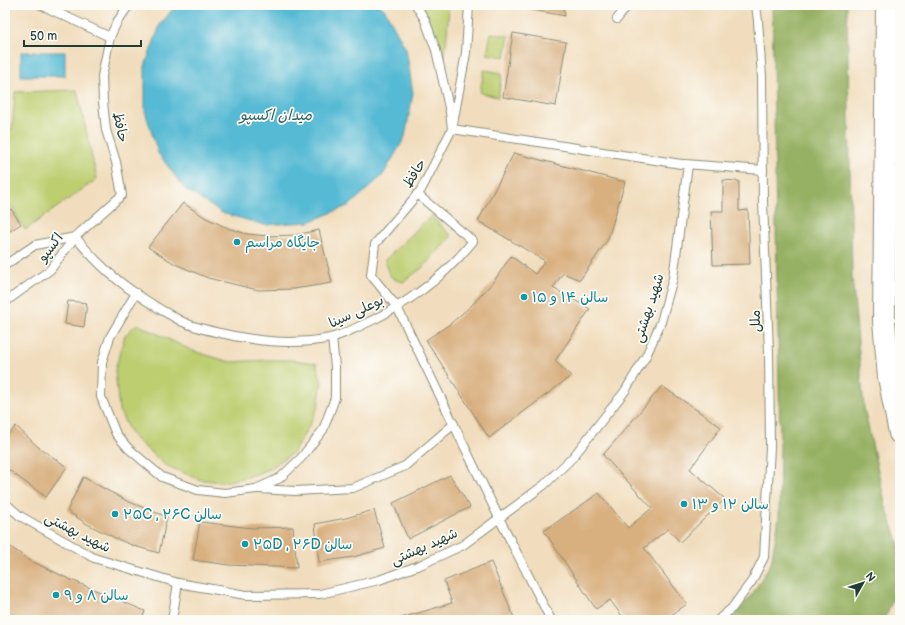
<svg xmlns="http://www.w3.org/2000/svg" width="905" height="625" font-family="'Balsamiq Sans','Playpen Sans Arabic',sans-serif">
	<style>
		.green { fill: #bdce71; stroke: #6e8652 }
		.forest { fill: #96b163; stroke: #5a774c }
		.water { fill: #56bad4; stroke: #3a7c84 }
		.building { fill: #d8af7e }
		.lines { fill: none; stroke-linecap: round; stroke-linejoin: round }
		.service-casing { stroke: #888d78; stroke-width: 10 }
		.trunk-casing { stroke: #888d78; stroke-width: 24 }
		.service { stroke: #fff; stroke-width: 8 }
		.trunk { stroke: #fff; stroke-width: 22 }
		.culture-dot { fill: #0f9aa8; stroke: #fdfcf7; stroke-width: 1.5 }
		.labels { text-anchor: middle; stroke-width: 3.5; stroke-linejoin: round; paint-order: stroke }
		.street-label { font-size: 14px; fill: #1f3d34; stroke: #fdfcf7 }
		.culture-label { font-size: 14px; fill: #0d838f; stroke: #fdfcf7; text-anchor: start }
		.water-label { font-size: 15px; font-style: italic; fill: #306264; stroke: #fdfcf7 }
	</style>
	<rect width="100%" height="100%" fill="#fdfcf7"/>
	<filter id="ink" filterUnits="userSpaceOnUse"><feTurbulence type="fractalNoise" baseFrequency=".025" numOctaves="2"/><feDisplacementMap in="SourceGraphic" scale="8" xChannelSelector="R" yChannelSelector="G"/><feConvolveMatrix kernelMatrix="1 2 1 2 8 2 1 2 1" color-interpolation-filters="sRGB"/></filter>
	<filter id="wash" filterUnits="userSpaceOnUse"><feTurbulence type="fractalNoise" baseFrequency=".012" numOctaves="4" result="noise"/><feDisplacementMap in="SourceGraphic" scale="16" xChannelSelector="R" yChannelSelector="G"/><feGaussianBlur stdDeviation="0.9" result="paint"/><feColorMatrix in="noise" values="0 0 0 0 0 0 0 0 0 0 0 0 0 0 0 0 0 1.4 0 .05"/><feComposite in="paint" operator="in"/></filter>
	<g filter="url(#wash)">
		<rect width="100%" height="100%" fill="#f1ddbd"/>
		<g class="green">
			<path d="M421,5h28l-2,30 -4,31c-4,-22 -11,-42 -22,-61z"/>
			<path d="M491,33l18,3 -4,21 -18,-3z"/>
			<path d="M484,70l18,3 -4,24 -18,-4z"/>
			<path d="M77,90l20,89 -72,51 -15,-26 -5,3v-77h7l3,-38z"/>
			<path d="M431,216l21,20 -30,32 -19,14c-14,-3 -15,-8 -18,-22z"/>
			<path d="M137,324l56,27 37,11 37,-2h26l23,3 6,19 -4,25 -9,19 -16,27 -26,17 -20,7 -23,5 -23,-2 -36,-15 -33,-29 -13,-26 -4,-40 10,-35z"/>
		</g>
		<path class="forest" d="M772,5h75l5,271 12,132 22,99 13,37 1,38 -13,32 -4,6h-151l21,-27 18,-30 8,-45 1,-74z"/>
		<g class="water">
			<path d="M176,5h204l5,5 21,39 7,44 -8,44 -22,38 -33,30 -41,17 -44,3 -43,-12 -37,-24 -27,-36 -13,-42v-45l15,-41z"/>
			<rect x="21" y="52" width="44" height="24"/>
		</g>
		<g id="blocks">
			<g class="building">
				<path d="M512,5h51l2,11 -53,-10z"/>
				<path d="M513,33l53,9 -10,64 -53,-9z"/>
				<path d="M514,153l111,29 -17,57 -28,41 -17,-7 -10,15 37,21 -35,52 16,15 -82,62 -63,-98 24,-16 21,-18 23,-25 17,-25 24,18 10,-13 -67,-40z"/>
				<path d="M723,180l16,1v30l9,-1 2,54 -37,1 -2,-54h12z"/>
				<path d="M183,203l23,15 24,11 17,5 21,2 27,-1 24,-5 13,53 -38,6 -36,1 -50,-12 -33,-14 -27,-17z"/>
				<path d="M11,209l10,15 -16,10v-22z"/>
				<path d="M68,301l19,2 -3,24 -19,-3z"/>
				<path d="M662,386l59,41 -31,42 35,30 -45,43 -12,-13 -24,19 43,56 -23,16h-39l-15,-20 -14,9 -52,-78 55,-38 29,35 24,-20 -49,-53z"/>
				<path d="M16,426l21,20 30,21 -21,30 -28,-20 -13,-10v-29z"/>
				<path d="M450,475l20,32 -62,32 -15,-36z"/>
				<path d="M83,477l44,24 40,16 -8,36 -25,-7 -19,-8 -28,-14 -20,-13z"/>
				<path d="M374,510l11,38 -32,9 -34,5 -4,-38 31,-6z"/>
				<path d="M200,522l52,6 41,-1 4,41 -68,-3 -36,-5z"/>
				<path d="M5,543l24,17 40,19 76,32 -3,9h-137z"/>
				<path d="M491,562l24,58h-121l58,-17 -8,-22z"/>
			</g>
		</g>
	</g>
	<g filter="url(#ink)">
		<use href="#blocks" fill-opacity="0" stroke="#888d78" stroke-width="1"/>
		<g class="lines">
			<defs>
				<g id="service">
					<path d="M41,5l69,32"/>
					<path d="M416,5l9,15 11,30 14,62 2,17 -31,61 -46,54 -4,31 26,32 102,211 52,102"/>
					<path d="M617,19l11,-14"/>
					<path d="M685,164l78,6"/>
					<path d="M75,237c9,10 17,20 27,29 20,20 54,42 79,55 16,8 35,11 53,15 31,6 64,9 96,2 9,-2 19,-7 28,-11 45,-20 85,-48 115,-86l-56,-47"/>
					<path d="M5,265l30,-20 40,-8"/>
					<path d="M136,293l-26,44 -8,25 -1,35 15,37 12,14 34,29 36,13 27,3 31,-4 24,-11 21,-20 22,-28 12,-32v-31l-3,-29"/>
					<path d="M5,302l45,-32 25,-33 47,-42 -6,-33 -10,-32 -3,-28 -1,-26 8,-39 7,-15 12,-17"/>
					<path d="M259,489l36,2 58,-3 52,-22 49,-42"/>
					<path d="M5,503l15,13 74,42 84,25 68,12 74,-1 59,-14 41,-15 43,-20 81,-60 29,-28 52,-66 21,-35 15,-34 12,-44 15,-113 -236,-36 14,-76 3,-48"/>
					<path d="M172,620l6,-37"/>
					<path d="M718,620l14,-12 20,-27 12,-24 6,-110 -1,-95 -6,-151 -1,-124 -4,-56 -2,-16"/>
				</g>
				<path id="trunk" d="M887,5l-3,316 5,56 11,56"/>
			</defs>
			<use href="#service" class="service-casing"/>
			<use href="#trunk" class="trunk-casing"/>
			<use href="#service" class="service"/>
			<use href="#trunk" class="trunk"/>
		</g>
	</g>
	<g class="culture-dot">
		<circle cx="237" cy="242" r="4"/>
		<circle cx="524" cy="297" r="4"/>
		<circle cx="684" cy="504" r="4"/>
		<circle cx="115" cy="514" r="4"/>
		<circle cx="245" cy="544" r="4"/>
		<circle cx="56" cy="595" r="4"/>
	</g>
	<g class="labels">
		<g class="street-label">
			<text transform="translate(121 127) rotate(78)" y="5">حافظ</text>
			<text transform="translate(414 173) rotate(-58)" y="5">حافظ</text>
			<text transform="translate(50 247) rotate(-52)" y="5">اکسپو</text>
			<text transform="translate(648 308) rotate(-72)" y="5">شهید بهشتی</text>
			<text transform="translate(356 311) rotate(-25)" y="5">بوعلی سینا</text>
			<text transform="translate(755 321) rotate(-92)" y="5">ملل</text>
			<text transform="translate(78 532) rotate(27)" y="5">شهید بهشتی</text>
			<text transform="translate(424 546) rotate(-24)" y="5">شهید بهشتی</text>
		</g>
		<g class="culture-label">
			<text x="245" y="247">جایگاه مراسم</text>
			<text x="532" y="302">سالن ۱۴ و ۱۵</text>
			<text x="692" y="509">سالن ۱۲ و ۱۳</text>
			<text x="123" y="519">۲۵C , ۲۶C سالن</text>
			<text x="253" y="549">۲۵D , ۲۶D سالن</text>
			<text x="64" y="600">سالن ۸ و ۹</text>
		</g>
		<g class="water-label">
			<text x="276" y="120">میدان اکسپو</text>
		</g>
	</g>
	<rect width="905" height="625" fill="none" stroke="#fdfcf7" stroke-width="20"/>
	<g transform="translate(863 583) rotate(51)" stroke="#fdfcf7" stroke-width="3" paint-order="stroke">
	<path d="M0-3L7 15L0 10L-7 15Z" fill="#1f3d34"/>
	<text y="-6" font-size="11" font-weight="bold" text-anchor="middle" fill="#1f3d34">N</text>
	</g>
	<path d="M24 40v6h117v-6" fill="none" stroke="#1f3d34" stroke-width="2"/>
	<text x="30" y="40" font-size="12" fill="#1f3d34" stroke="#fdfcf7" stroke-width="3" paint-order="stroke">50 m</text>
</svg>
